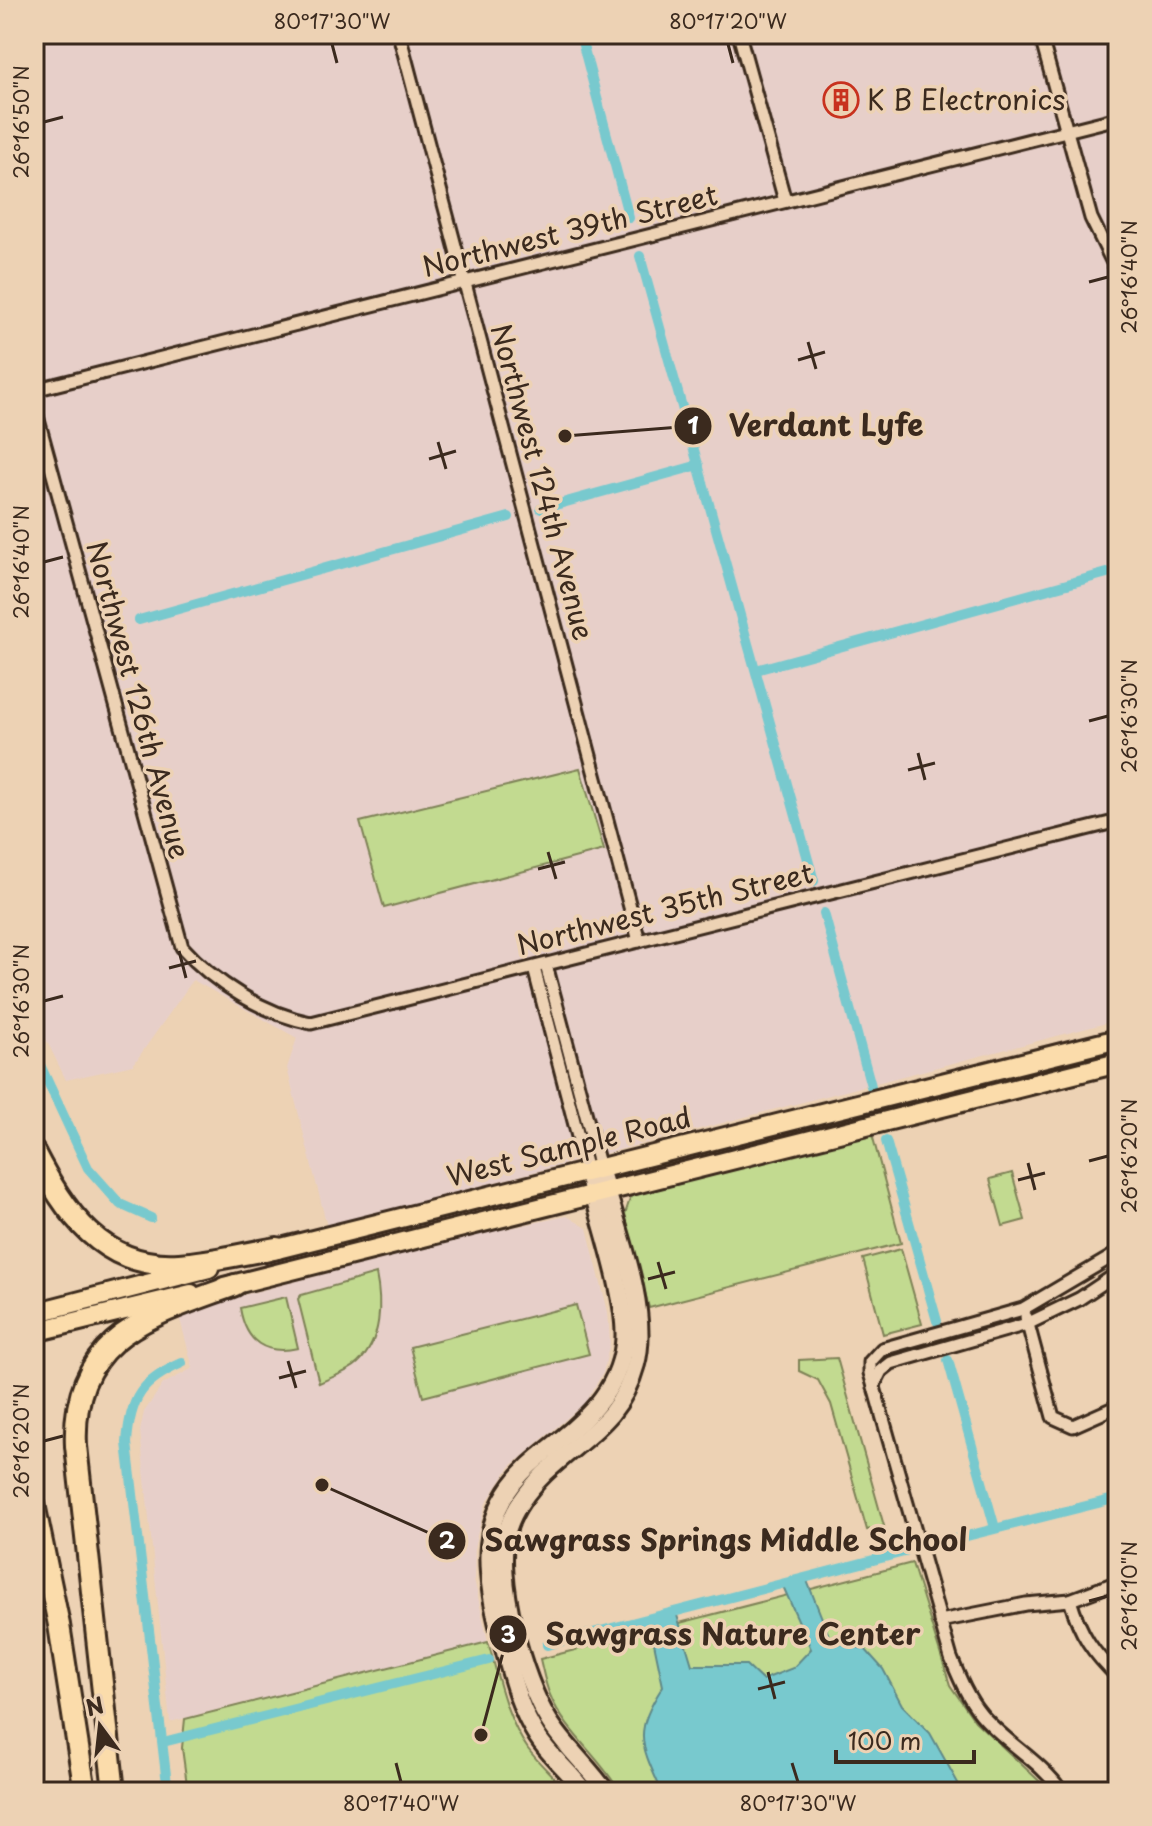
<svg xmlns="http://www.w3.org/2000/svg" width="1152" height="1826" font-family="'Playpen Sans',sans-serif">
	<style>
		.built { fill: #e7cfc9 }
		.green { fill: #c2da90; stroke: #7e8257; stroke-width: 2 }
		.water { fill: #78c9ce; stroke: #608988; stroke-width: 2 }
		.lines { fill: none; stroke-linecap: round; stroke-linejoin: round }
		.canal { stroke: #78c9ce; stroke-width: 10 }
		.street-casing { stroke: #3b2a1e; stroke-width: 17 }
		.secondary-casing { stroke: #3b2a1e; stroke-width: 22 }
		.primary-casing { stroke: #3b2a1e; stroke-width: 24 }
		.highway-casing { stroke: #3b2a1e; stroke-width: 26 }
		.street { stroke: #edd2b4; stroke-width: 11 }
		.secondary { stroke: #edd2b4; stroke-width: 16 }
		.primary { stroke: #fbdcab; stroke-width: 18 }
		.highway { stroke: #fbdcab; stroke-width: 20 }
		.ticks { fill: none; stroke: #3b2a1e; stroke-width: 3 }
		.labels { text-anchor: middle; stroke-width: 7; stroke-linejoin: round; paint-order: stroke }
		.poi-label { font-size: 28px; fill: #3b2a1e; stroke: #edd2b4; text-anchor: start }
		.street-label { font-size: 28px; fill: #3b2a1e; stroke: #edd2b4 }
		.leader { fill: none; stroke: #3b2a1e; stroke-width: 3 }
		.callout-dot { fill: #3b2a1e; stroke: #edd2b4; stroke-width: 3 }
		.mark-label { font-size: 24px; text-anchor: middle; font-weight: bold; fill: #fff }
		.callout-label { font-size: 30px; text-anchor: middle; font-weight: bold; fill: #3b2a1e; stroke: #edd2b4; stroke-width: 7; stroke-linejoin: round; paint-order: stroke }
		.neatline { fill: none; stroke: #3b2a1e; stroke-width: 3 }
		.ticks-label { font-size: 20px; text-anchor: middle; fill: #3b2a1e }
	</style>
	<rect width="100%" height="100%" fill="#edd2b4"/>
	<filter id="ink" filterUnits="userSpaceOnUse"><feTurbulence type="fractalNoise" baseFrequency=".0125" numOctaves="2"/><feDisplacementMap in="SourceGraphic" scale="16" xChannelSelector="R" yChannelSelector="G"/><feConvolveMatrix kernelMatrix="1 2 1 2 8 2 1 2 1" color-interpolation-filters="sRGB"/></filter>
	<g filter="url(#ink)">
		<g class="built">
			<path d="M34,34h1084v986l-791,206 -40,-158 10,-30 -104,-58 -60,85 -67,15 -32,-65z"/>
			<path d="M567,1216l20,12 21,84 2,31 -7,30 -18,30 -75,64 -24,36 -11,40 -1,36 14,63 -318,80 -30,-291 4,-19 19,-28 30,-16 -15,-56 291,-76z"/>
		</g>
		<g class="green">
			<path d="M580,768l24,82 -220,58 -24,-86z"/>
			<path d="M872,1134l29,109 -252,65 -24,-94 6,-18z"/>
			<path d="M1012,1173l13,47 -22,6 -13,-47z"/>
			<path d="M901,1249l21,75 -39,10 -20,-75z"/>
			<path d="M376,1274c6,29 6,66 -18,89 -9,9 -27,14 -39,20l-21,-84 3,-4z"/>
			<path d="M286,1297l12,51c-33,7 -52,-5 -58,-40z"/>
			<path d="M576,1305l13,49 -166,43 -13,-50z"/>
			<path d="M837,1358l47,168 -17,4 -36,-126 -13,-24 -19,-9v-11z"/>
			<path d="M912,1563l38,122 25,36 76,71h-431c-20,-35 -55,-60 -70,-97 -5,-11 -7,-24 -10,-36z"/>
			<path d="M488,1642c11,37 17,74 40,107 12,16 27,28 39,43h-379l-6,-44 3,-29z"/>
		</g>
		<path class="water" d="M806,1578l25,63 34,8 18,20 19,36 28,28 33,59h-301c-22,-49 -29,-59 1,-106l-14,-67 27,-7 16,53h54l16,15 31,-12 18,-19 -29,-65z"/>
		<g class="lines">
			<g class="canal">
				<path d="M580,34l49,184"/>
				<path d="M640,256l174,625"/>
				<path d="M541,509l158,-44"/>
				<path d="M139,620l370,-103"/>
				<path d="M756,670l362,-100"/>
				<path d="M824,913l47,173"/>
				<path d="M34,1052l54,116 32,36 31,14"/>
				<path d="M886,1141l51,180"/>
				<path d="M948,1360l47,168"/>
				<path d="M935,1544l183,-46"/>
				<path d="M547,1645l357,-93"/>
				<path d="M163,1742l326,-82"/>
				<path d="M168,1792l-41,-349c3,-45 14,-62 55,-80"/>
			</g>
			<defs>
				<g id="street">
					<path d="M399,34l240,907"/>
					<path d="M739,34l46,167"/>
					<path d="M1040,34l51,184 27,55"/>
					<path d="M34,390l1084,-272"/>
					<path d="M34,405l148,542c32,36 82,67 129,76l807,-202"/>
					<path d="M546,965l54,203"/>
					<path d="M534,968l53,203"/>
					<path d="M1026,1317l27,100 20,9 45,-20"/>
					<path d="M874,1385l7,-14 10,-8 136,-39 52,-25 39,-26"/>
					<path d="M1070,1600c10,34 23,53 48,77"/>
					<path d="M940,1621l86,-17 44,-4 48,-18"/>
					<path d="M1062,1792c-22,-32 -57,-49 -81,-78 -14,-17 -22,-37 -30,-56l-81,-285v-11l12,-13 141,-40 95,-56"/>
				</g>
				<g id="secondary">
					<path d="M600,1168c15,54 51,142 36,196 -16,58 -51,71 -91,109 -16,16 -30,33 -37,55 -15,46 15,152 41,193 16,26 40,46 57,71"/>
					<path d="M584,1792c-13,-20 -34,-35 -47,-56 -18,-28 -25,-59 -34,-91 -19,-73 -30,-134 36,-188 38,-31 79,-60 85,-113 5,-41 -26,-130 -37,-173"/>
				</g>
				<g id="primary">
					<path d="M265,1252l853,-213"/>
					<path d="M224,1287l894,-224"/>
					<path d="M34,1313l175,-45"/>
					<path d="M34,1332l157,-38"/>
				</g>
				<g id="highway">
					<path d="M34,1152c31,60 68,117 145,112 33,-2 66,-11 98,-16"/>
					<path d="M34,1504l25,121 26,167"/>
					<path d="M114,1792l-38,-346c-5,-112 74,-129 159,-161"/>
				</g>
			</defs>
			<use href="#street" class="street-casing"/>
			<use href="#secondary" class="secondary-casing"/>
			<use href="#primary" class="primary-casing"/>
			<use href="#highway" class="highway-casing"/>
			<use href="#street" class="street"/>
			<use href="#secondary" class="secondary"/>
			<use href="#primary" class="primary"/>
			<use href="#highway" class="highway"/>
		</g>
	</g>
	<path class="ticks" d="M332,44l5,19M728,44l5,19M44,122l19,-5M1089,282l19,-5M808,342l8,27M798,360l27,-8M438,442l8,27M429,459l27,-8M44,562l19,-5M1089,721l19,-5M918,753l7,27M908,770l27,-7M548,852l8,27M538,869l27,-7M179,951l7,27M169,968l27,-7M44,1001l19,-5M1089,1161l19,-5M1028,1163l7,27M1018,1180l27,-7M658,1262l8,27M648,1279l27,-7M288,1361l8,27M279,1378l27,-7M44,1441l19,-5M1089,1601l19,-5M768,1672l7,27M758,1689l27,-7M396,1763l5,19M792,1763l6,19"/>
	<defs>
		<symbol id="building-ring" viewBox="-11 -11 22 22"><circle r="9.5" fill="#edd2b4" stroke="#c8321e" stroke-width="1.5"/><path d="M-4-6H4V6H1V3H-1V6H-4ZM-2.5-4.3h1.7v1.8h-1.7ZM.8-4.3h1.7v1.8H.8ZM-2.5-1h1.7V.8h-1.7ZM.8-1h1.7V.8H.8Z" fill="#c8321e"/></symbol>
	</defs>
	<g fill-rule="evenodd">
		<use href="#building-ring" x="821" y="80" width="40" height="40"/>
	</g>
	<g class="labels">
		<g class="poi-label">
			<text x="867" y="110">K B Electronics</text>
		</g>
		<g class="street-label">
			<text transform="translate(570 231) rotate(-14)" y="10">Northwest 39th Street</text>
			<text transform="translate(542 482) rotate(75)" y="10">Northwest 124th Avenue</text>
			<text transform="translate(138 700) rotate(75)" y="10">Northwest 126th Avenue</text>
			<text transform="translate(665 909) rotate(-14)" y="10">Northwest 35th Street</text>
			<text transform="translate(569 1147) rotate(-14)" y="10">West Sample Road</text>
		</g>
	</g>
	<path class="leader" d="M565 436L693 426M322 1485L447 1541M481 1735L508 1634"/>
	<g class="callout-dot">
		<circle cx="565" cy="436" r="8"/>
		<circle cx="322" cy="1485" r="8"/>
		<circle cx="481" cy="1735" r="8"/>
		<circle cx="693" cy="426" r="20"/>
		<circle cx="447" cy="1541" r="20"/>
		<circle cx="508" cy="1634" r="20"/>
	</g>
	<g class="mark-label">
		<text x="693" y="434">1</text>
		<text x="447" y="1549">2</text>
		<text x="508" y="1643">3</text>
	</g>
	<g class="callout-label">
		<text x="826" y="436">Verdant Lyfe</text>
		<text x="726" y="1551">Sawgrass Springs Middle School</text>
		<text x="733" y="1645">Sawgrass Nature Center</text>
	</g>
	<rect width="1152" height="1826" fill="none" stroke="#edd2b4" stroke-width="88"/>
	<g transform="translate(100 1726) rotate(345)" stroke="#edd2b4" stroke-width="6" paint-order="stroke">
	<path d="M0-6L14 30L0 20L-14 30Z" fill="#3b2a1e"/>
	<text y="-12" font-size="22" font-weight="bold" text-anchor="middle" fill="#3b2a1e">N</text>
	</g>
	<path d="M836 1750v12h138v-12" fill="none" stroke="#3b2a1e" stroke-width="4"/>
	<text x="848" y="1750" font-size="24" fill="#3b2a1e" stroke="#edd2b4" stroke-width="6" paint-order="stroke">100 m</text>
	<rect x="44" y="44" width="1064" height="1738" class="neatline"/>
	<g class="ticks-label">
		<text x="332" y="29">80°17'30"W</text>
		<text x="728" y="29">80°17'20"W</text>
		<text transform="translate(22 122) rotate(-90)" y="7">26°16'50"N</text>
		<text transform="translate(1130 277) rotate(-90)" y="7">26°16'40"N</text>
		<text transform="translate(22 562) rotate(-90)" y="7">26°16'40"N</text>
		<text transform="translate(1130 716) rotate(-90)" y="7">26°16'30"N</text>
		<text transform="translate(22 1001) rotate(-90)" y="7">26°16'30"N</text>
		<text transform="translate(1130 1156) rotate(-90)" y="7">26°16'20"N</text>
		<text transform="translate(22 1441) rotate(-90)" y="7">26°16'20"N</text>
		<text transform="translate(1130 1596) rotate(-90)" y="7">26°16'10"N</text>
		<text x="401" y="1811">80°17'40"W</text>
		<text x="798" y="1811">80°17'30"W</text>
	</g>
</svg>
